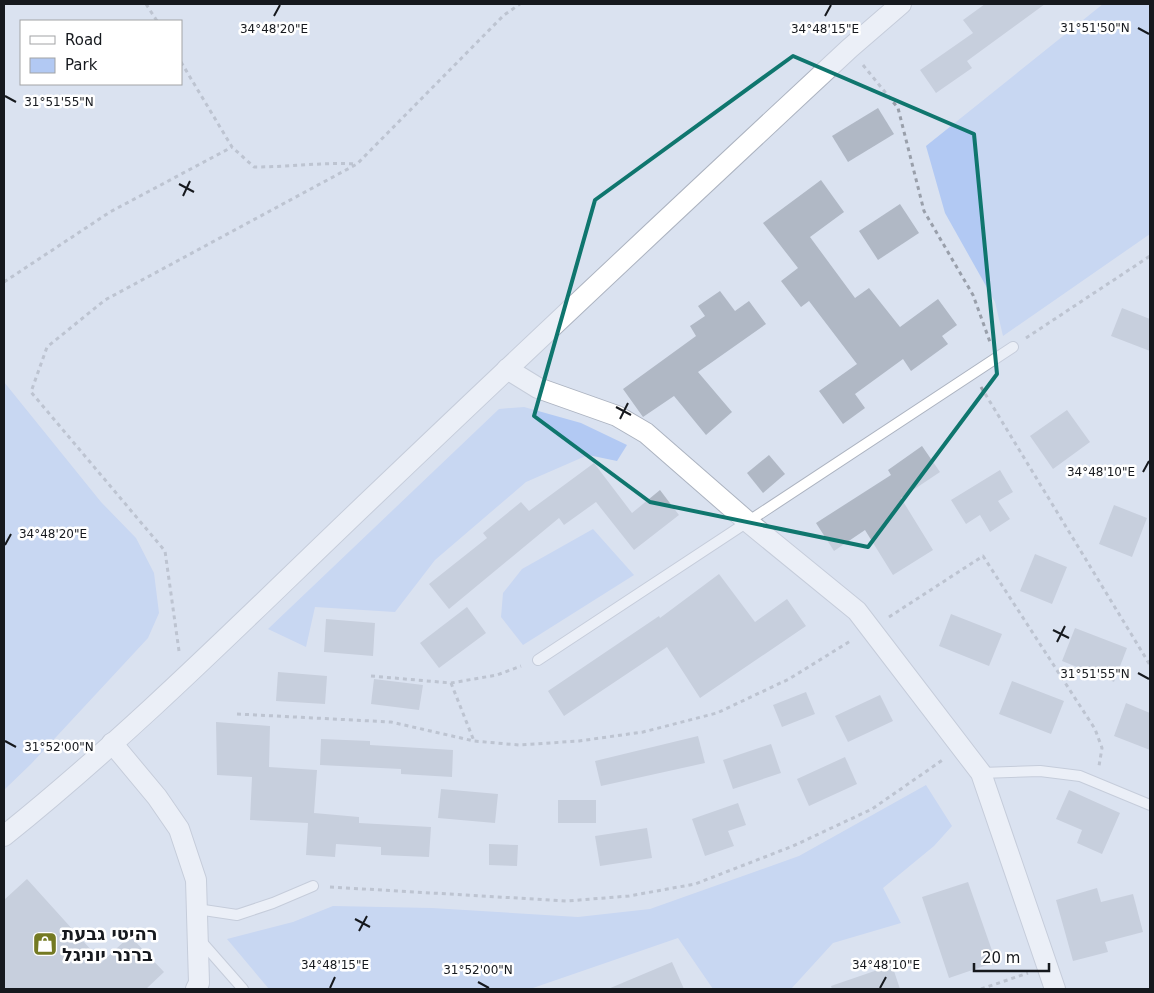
<svg xmlns="http://www.w3.org/2000/svg" width="1154" height="993" font-family="'DejaVu Sans',Heebo,sans-serif">
	<style>
		.green { fill: #b2c9f3 }
		.building { fill: #b0b8c5 }
		.lines { fill: none; stroke-linecap: round; stroke-linejoin: round }
		.lane-casing { stroke: #acb3c0; stroke-width: 12 }
		.street-casing { stroke: #acb3c0; stroke-width: 22 }
		.path { stroke: #999faa; stroke-width: 3; stroke-dasharray: 4 4; stroke-linecap: butt }
		.lane { stroke: #fff; stroke-width: 10 }
		.street { stroke: #fff; stroke-width: 20 }
		.marked { fill: none; stroke: #0f766e; stroke-width: 4; stroke-linejoin: round }
		.ticks { fill: none; stroke: #16191e; stroke-width: 2 }
		.labels { text-anchor: middle; stroke-width: 5; stroke-linejoin: round; paint-order: stroke }
		.poi-label { font-size: 18px; font-weight: bold; fill: #16191e; stroke: #fff; text-anchor: start }
		.ticks-label { font-size: 12px; text-anchor: middle; fill: #16191e; stroke: #fff; stroke-width: 5; stroke-linejoin: round; paint-order: stroke }
	</style>
	<rect width="100%" height="100%" fill="#dae2f0"/>
	<g class="green">
		<path d="M1103,4h47v230l-147,102 -8,-34 -50,-89 -19,-67z"/>
		<path d="M4,382l97,120 35,36 18,35 5,40 -11,25 -117,126 -27,26z"/>
		<path d="M524,407l57,16 46,22 -10,16 -29,-6 -62,27 -91,78 -40,52 -80,-5 -9,40 -38,-18 231,-220z"/>
		<path d="M593,529l41,46 -111,70 -22,-28 2,-24 19,-24z"/>
		<path d="M926,785l26,41 -18,20 -51,42 18,35 -68,20 -42,46h-78l-35,-51 -148,51h-261l-42,-50 66,-17 40,-16 99,2 146,9 72,-8 149,-53z"/>
	</g>
	<g class="building">
		<path d="M985,4h60l-78,57 5,7 -36,25 -16,-23 53,-37 -10,-13z"/>
		<path d="M878,108l16,26 -46,28 -16,-26z"/>
		<path d="M821,180l23,32 -34,25 45,61 14,-10 31,39 38,-28 19,26 -15,11 6,8 -37,27 -8,-12 -48,35 10,14 -22,16 -24,-33 38,-27 -48,-63 -8,6 -20,-26 17,-13 -35,-45z"/>
		<path d="M900,204l19,29 -41,27 -19,-29z"/>
		<path d="M720,291l15,20 14,-10 17,23 -68,48 34,40 -26,23 -32,-39 -31,21 -20,-28 73,-53 -6,-10 15,-10 -7,-10z"/>
		<path d="M1122,308l28,11v32l-39,-15z"/>
		<path d="M1067,410l23,32 -37,27 -23,-33z"/>
		<path d="M922,446l18,26 -39,26 32,52 -40,25 -28,-45 -31,21 -18,-28 75,-48 -3,-5z"/>
		<path d="M769,455l16,19 -22,19 -16,-20z"/>
		<path d="M594,463l38,50 28,-23 19,25 -45,35 -38,-48 -32,23 -5,-7 -110,91 -20,-25 58,-46 -4,-5 38,-31 8,9z"/>
		<path d="M1000,470l13,22 -15,9 12,18 -20,13 -10,-17 -14,9 -15,-24z"/>
		<path d="M1114,505l33,13 -15,39 -33,-13z"/>
		<path d="M1035,554l32,13 -15,37 -32,-13z"/>
		<path d="M719,574l36,48 32,-23 19,27 -106,72 -33,-51 -103,69 -16,-25 111,-75 1,2z"/>
		<path d="M467,607l19,26 -47,35 -19,-25z"/>
		<path d="M951,614l51,20 -13,32 -50,-20z"/>
		<path d="M326,619l49,4 -2,33 -49,-4z"/>
		<path d="M1075,628l52,20 -13,34 -52,-21z"/>
		<path d="M278,672l49,4 -2,28 -49,-3z"/>
		<path d="M374,679l49,6 -4,25 -48,-6z"/>
		<path d="M1012,681l52,20 -13,33 -52,-20z"/>
		<path d="M806,692l9,22 -33,13 -9,-22z"/>
		<path d="M880,695l13,26 -45,21 -13,-26z"/>
		<path d="M1126,703l24,10v37l-36,-14z"/>
		<path d="M216,722l54,4 -1,41 48,3 -3,43 45,4v6l72,4 -2,30 -48,-2v-8l-45,-3 -1,13 -29,-2 2,-32 -58,-3 2,-43 -35,-2z"/>
		<path d="M698,736l7,27 -104,23 -6,-25z"/>
		<path d="M321,739l49,2v4l83,5 -1,27 -51,-3v-5l-81,-4z"/>
		<path d="M771,744l10,29 -48,16 -10,-29z"/>
		<path d="M845,757l12,27 -48,22 -12,-27z"/>
		<path d="M441,789l57,5 -3,29 -57,-5z"/>
		<path d="M1069,790l51,23 -18,41 -25,-11 5,-13 -26,-11z"/>
		<rect x="558" y="800" width="38" height="23"/>
		<path d="M738,803l8,22 -18,6 6,15 -29,10 -13,-37z"/>
		<path d="M647,828l5,30 -52,8 -5,-30z"/>
		<path d="M489,844l29,1 -1,21 -28,-1z"/>
		<path d="M27,879l75,83 28,-26 34,36 -18,17h-142v-89z"/>
		<path d="M968,882l28,80 -47,16 -27,-81z"/>
		<path d="M1097,888l4,14 32,-8 10,38 -38,10 3,10 -35,9 -17,-61z"/>
		<path d="M672,962l12,27h-76z"/>
		<path d="M892,965l8,24h-68l-1,-3z"/>
	</g>
	<g class="lines">
		<defs>
			<g id="lane">
				<path d="M538,660l475,-313"/>
				<path d="M981,773l59,-2 40,5 70,29"/>
				<path d="M197,909l40,6 36,-12 40,-17"/>
				<path d="M200,940l43,49"/>
			</g>
			<g id="street">
				<path d="M507,369l31,19 79,28 29,17 102,89 109,89 124,162 74,216"/>
				<path d="M112,743l45,54 22,32 17,51 3,103 -3,6"/>
				<path d="M4,836c131,-105 250,-226 372,-342 157,-150 315,-298 474,-446l51,-44"/>
			</g>
		</defs>
		<use href="#lane" class="lane-casing"/>
		<use href="#street" class="street-casing"/>
		<g class="path">
			<path d="M146,4l11,17"/>
			<path d="M181,62l51,85 22,20c35,0 68,-5 103,-3"/>
			<path d="M863,65l35,43 26,103 49,84 17,47"/>
			<path d="M4,282l106,-70 122,-65"/>
			<path d="M1026,338l124,-82"/>
			<path d="M981,387l169,278"/>
			<path d="M889,617l94,-61 112,173 7,19 -3,18"/>
			<path d="M179,651l-14,-100 -134,-159 16,-45 58,-47 252,-136 147,-149 16,-11"/>
			<path d="M371,676l80,7 46,-8 24,-9"/>
			<path d="M451,683l23,58"/>
			<path d="M237,714l154,8 83,19 45,4 60,-4 64,-9 74,-19 72,-34 63,-39"/>
			<path d="M330,887l237,14 62,-5 66,-12 98,-38 79,-37 72,-50"/>
			<path d="M981,989l47,-16"/>
		</g>
		<use href="#lane" class="lane"/>
		<use href="#street" class="street"/>
	</g>
	<path d="M0 0H1154V993H0ZM793,56l181,78 23,240 -129,173 -218,-45 -116,-86 61,-216z" fill="#dae2f0" fill-opacity=".55" fill-rule="evenodd"/>
	<path class="marked" d="M793,56l181,78 23,240 -129,173 -218,-45 -116,-86 61,-216z"/>
	<path class="ticks" d="M274,16l6,-11M825,16l6,-11M1138,28l11,6M5,96l11,6M179,184l15,8M183,196l7,-15M616,407l15,8M620,419l8,-16M1143,472l6,-11M5,545l6,-11M1053,630l16,8M1057,642l8,-16M1138,673l11,6M5,741l11,6M355,919l15,8M359,931l8,-15M478,982l11,6M330,988l5,-11M880,988l6,-11"/>
	<defs>
		<symbol id="shop-square" viewBox="-11 -11 22 22"><rect x="-9" y="-9" width="18" height="18" rx="4" fill="#747a23" stroke="#fff"/><path d="M-5-2.5h2.3a2.7 3.5 0 0 1 5.4 0H5L5.5 6h-11ZM-1.5-2.5h3a1.5 2.3 0 0 0-3 0Z" fill="#fff"/></symbol>
	</defs>
	<g fill-rule="evenodd">
		<use href="#shop-square" x="31" y="930" width="28" height="28"/>
	</g>
	<g class="labels">
		<g class="poi-label">
			<text x="62" y="940">רהיטי גבעת<tspan x="62" dy="21">ברנר יוניגל</tspan></text>
		</g>
	</g>
	<g class="ticks-label">
		<text x="1095" y="32">31°51'50"N</text>
		<text x="274" y="33">34°48'20"E</text>
		<text x="825" y="33">34°48'15"E</text>
		<text x="59" y="106">31°51'55"N</text>
		<text x="1101" y="476">34°48'10"E</text>
		<text x="53" y="538">34°48'20"E</text>
		<text x="1095" y="678">31°51'55"N</text>
		<text x="59" y="751">31°52'00"N</text>
		<text x="335" y="969">34°48'15"E</text>
		<text x="886" y="969">34°48'10"E</text>
		<text x="478" y="974">31°52'00"N</text>
	</g>
	<rect width="1154" height="993" fill="none" stroke="#16191e" stroke-width="10"/>
	<rect x="20" y="20" width="162" height="65" fill="#ffffff" stroke="#a2a3a5"/>
	<rect x="30" y="36" width="25" height="8" fill="#ffffff" stroke="#a2a3a5"/>
	<text x="65" y="45" font-size="15" fill="#16191e">Road</text>
	<rect x="30" y="58" width="25" height="15" fill="#b2c9f3" stroke="#a2a3a5"/>
	<text x="65" y="70" font-size="15" fill="#16191e">Park</text>
	<path d="M974 963v8h75v-8" fill="none" stroke="#16191e" stroke-width="2.5"/>
	<text x="982" y="963" font-size="15" fill="#16191e" stroke="#ffffff" stroke-width="4" paint-order="stroke">20 m</text>
</svg>
